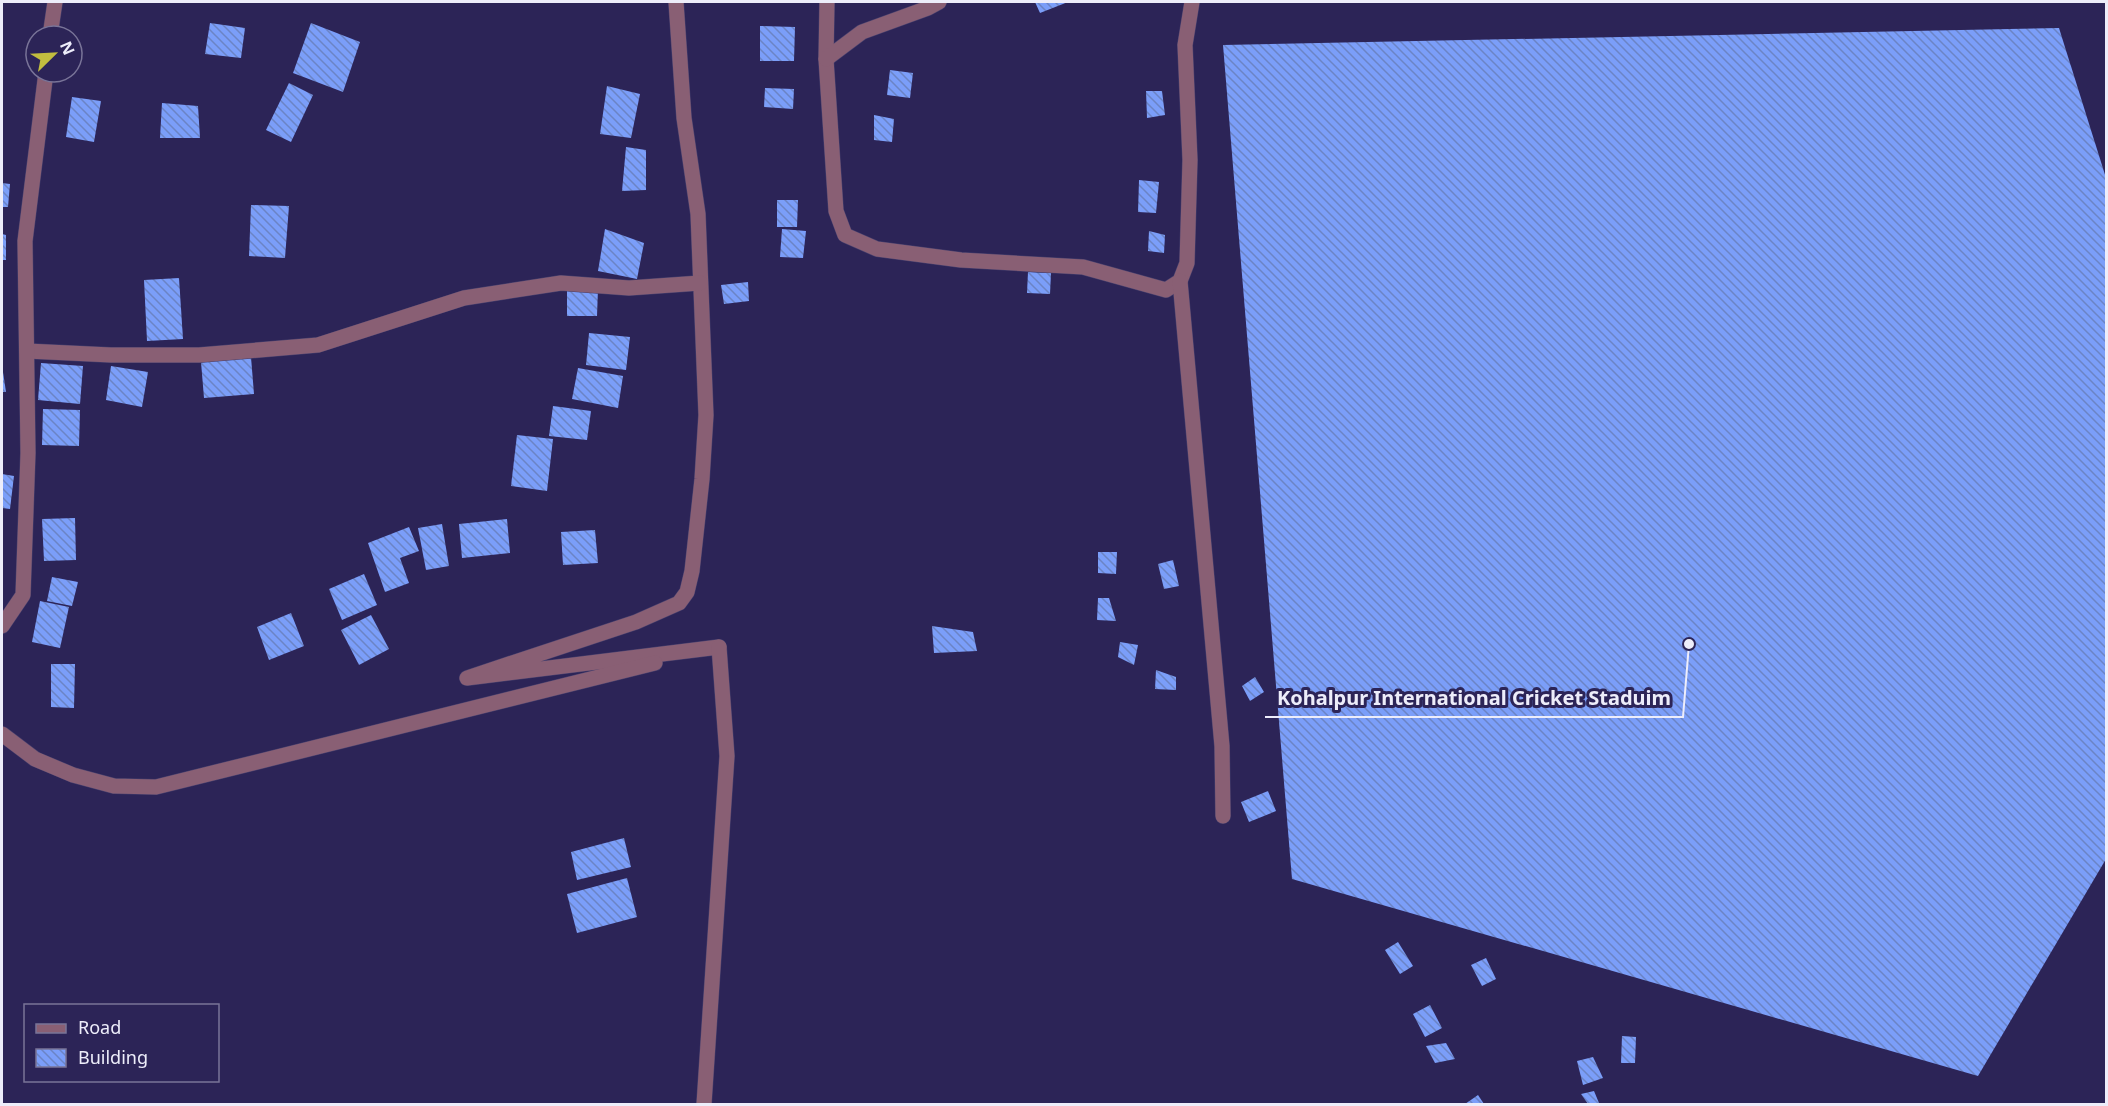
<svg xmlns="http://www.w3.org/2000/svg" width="2108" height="1106" font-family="'Noto Sans',sans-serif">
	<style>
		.building { fill: url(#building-back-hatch) }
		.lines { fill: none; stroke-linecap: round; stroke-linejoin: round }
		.minor-casing { stroke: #47406e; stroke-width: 16 }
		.minor { stroke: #895f74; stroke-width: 15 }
		.leader { fill: none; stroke: #ededfa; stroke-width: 2 }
		.callout-dot { fill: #ededfa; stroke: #2c2457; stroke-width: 2 }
		.callout-label { font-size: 20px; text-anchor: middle; font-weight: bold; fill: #ededfa; stroke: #2c2457; stroke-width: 6; stroke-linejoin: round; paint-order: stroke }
	</style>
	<defs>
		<pattern id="building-back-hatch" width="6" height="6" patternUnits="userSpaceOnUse" patternTransform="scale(1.5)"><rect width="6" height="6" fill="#7b9ef9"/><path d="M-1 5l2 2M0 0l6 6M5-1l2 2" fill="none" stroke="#6b84c5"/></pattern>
	</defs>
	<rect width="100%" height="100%" fill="#2c2457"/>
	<g class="building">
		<path d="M1035,2h33l-28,11z"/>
		<path d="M210,23l35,5 -4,30 -36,-4z"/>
		<path d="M311,23l49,19 -17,50 -50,-19z"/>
		<path d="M760,26l35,1 -1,34h-34z"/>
		<path d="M2059,28l47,150v681l-128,217 -686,-197 -69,-834z"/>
		<path d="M890,70l23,3 -3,25 -23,-3z"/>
		<path d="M289,83l24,12 -22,47 -25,-12z"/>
		<path d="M607,86l33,8 -9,44 -31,-4z"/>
		<path d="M765,88l29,1 -1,20 -29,-2z"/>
		<path d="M1146,91h16l3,24 -18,3z"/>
		<path d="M72,97l29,4 -7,41 -28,-5z"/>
		<path d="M162,103l36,3 2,32h-40z"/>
		<path d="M874,115l20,4 -2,23 -18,-2z"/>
		<path d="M626,147l20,3v40l-24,1z"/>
		<path d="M1139,180l20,2 -3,31 -18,-1z"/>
		<path d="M2,183l8,1 -2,23h-6z"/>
		<path d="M777,200h21l-1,27h-20z"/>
		<path d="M251,205l38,1 -4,52 -36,-2z"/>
		<path d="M605,229l39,14 -7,36 -39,-8z"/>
		<path d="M782,229l24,2 -3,27 -23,-1z"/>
		<path d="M1149,231l16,4 -1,18 -16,-2z"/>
		<path d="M2,234l4,1v25h-4z"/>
		<path d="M1028,272l23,1 -1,21 -23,-1z"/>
		<path d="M179,278l4,61 -36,2 -3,-61z"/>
		<path d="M748,282l1,19 -25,3 -3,-19z"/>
		<path d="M567,288l31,1 -1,27h-30z"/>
		<path d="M589,333l41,4 -4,33 -40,-5z"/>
		<path d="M251,357l3,37 -50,4 -3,-36z"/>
		<path d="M41,363l42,3 -3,38 -42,-4z"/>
		<path d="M111,366l37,6 -6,35 -36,-7z"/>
		<path d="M578,368l45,8 -5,32 -46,-9z"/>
		<path d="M2,372h1l3,20h-4z"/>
		<path d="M553,406l38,5 -4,29 -38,-4z"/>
		<path d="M43,409l37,1 -1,36 -37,-1z"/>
		<path d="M517,435l36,4 -6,52 -36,-5z"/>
		<path d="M2,474l12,2 -4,33 -8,-1z"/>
		<path d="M75,518l1,42 -32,1 -2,-42z"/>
		<path d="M507,519l3,34 -48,5 -3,-34z"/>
		<path d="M442,524l7,42 -23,4 -8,-42z"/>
		<path d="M409,527l10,24 -19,7 9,25 -24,9 -17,-49z"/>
		<path d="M595,530l3,33 -35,2 -2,-33z"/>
		<path d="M1098,552h19l-1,22 -18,-1z"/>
		<path d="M1173,560l6,26 -15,3 -6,-25z"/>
		<path d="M364,574l13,31 -35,15 -13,-31z"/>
		<path d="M52,577l26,5 -6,24 -25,-5z"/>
		<path d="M1098,598h11l7,23 -19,-1z"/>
		<path d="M40,601l29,6 -9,41 -28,-6z"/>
		<path d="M291,613l13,33 -35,14 -12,-33z"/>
		<path d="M371,615l18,34 -30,16 -18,-35z"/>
		<path d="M932,626l41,6 4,19 -43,2z"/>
		<path d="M1120,642l18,3 -4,20 -16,-8z"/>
		<path d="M51,664h24l-1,44 -23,-1z"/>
		<path d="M1156,670l20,7v13l-21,-1z"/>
		<path d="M1255,677l9,15 -14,9 -8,-15z"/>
		<path d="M1268,791l8,20 -27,11 -8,-20z"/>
		<path d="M624,838l7,29 -54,13 -6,-28z"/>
		<path d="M627,878l10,39 -60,16 -10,-39z"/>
		<path d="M1398,942l15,24 -13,8 -15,-24z"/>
		<path d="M1486,958l10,21 -14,7 -11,-21z"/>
		<path d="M1430,1005l12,23 -17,9 -12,-23z"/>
		<path d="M1622,1036l14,1 -1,26h-14z"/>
		<path d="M1446,1043l9,16 -20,4 -9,-17z"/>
		<path d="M1593,1057l10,21 -20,7 -6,-24z"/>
		<path d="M1594,1091l5,12 -11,1 -7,-10z"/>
		<path d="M1478,1095l6,9h-19z"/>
	</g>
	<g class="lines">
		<defs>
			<g id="minor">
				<path d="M676,2l8,116 14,96 8,201 -4,64 -10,92 -5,21 -8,11 -43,19 -169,56 252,-31"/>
				<path d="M827,2l-1,57 10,152 9,24 32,14 84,11 122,7 83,23 14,-9 7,-18 3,-103 -5,-115 7,-43"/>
				<path d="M50,36l5,-34"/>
				<path d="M826,59l36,-27 66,-24 11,-6"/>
				<path d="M1180,281l42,465 1,70"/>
				<path d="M27,351l84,4h88l119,-10 146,-47 97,-15 68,5 71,-5"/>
				<path d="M2,626l21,-31 5,-142 -3,-212 21,-169"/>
				<path d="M2,734l33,25 38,16 41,11 42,1 499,-124"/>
				<path d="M704,1104l23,-348 -8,-109"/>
			</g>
		</defs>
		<use href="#minor" class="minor-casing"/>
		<use href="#minor" class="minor"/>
	</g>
	<path class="leader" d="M1689 644L1683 717H1265"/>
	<circle class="callout-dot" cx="1689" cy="644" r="6"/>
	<g class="callout-label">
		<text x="1474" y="705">Kohalpur International Cricket Staduim</text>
	</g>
	<rect width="2108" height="1106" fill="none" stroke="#ededfa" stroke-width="6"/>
	<rect x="24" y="1004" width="195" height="78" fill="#2c2457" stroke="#797498" stroke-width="1.5"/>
	<rect x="36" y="1024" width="30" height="9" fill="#895f74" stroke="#797498" stroke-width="1.5"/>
	<text x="78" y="1034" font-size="18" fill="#ededfa">Road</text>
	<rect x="36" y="1049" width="30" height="18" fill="url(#building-back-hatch)" stroke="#797498" stroke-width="1.5"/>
	<text x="78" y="1064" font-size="18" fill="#ededfa">Building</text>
	<g transform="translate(54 54) rotate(66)"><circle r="28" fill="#2c2457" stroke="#797498" stroke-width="1.5"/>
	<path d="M0-4.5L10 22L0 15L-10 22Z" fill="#c2bd3f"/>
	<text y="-9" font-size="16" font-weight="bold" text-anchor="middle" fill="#ededfa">N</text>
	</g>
</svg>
